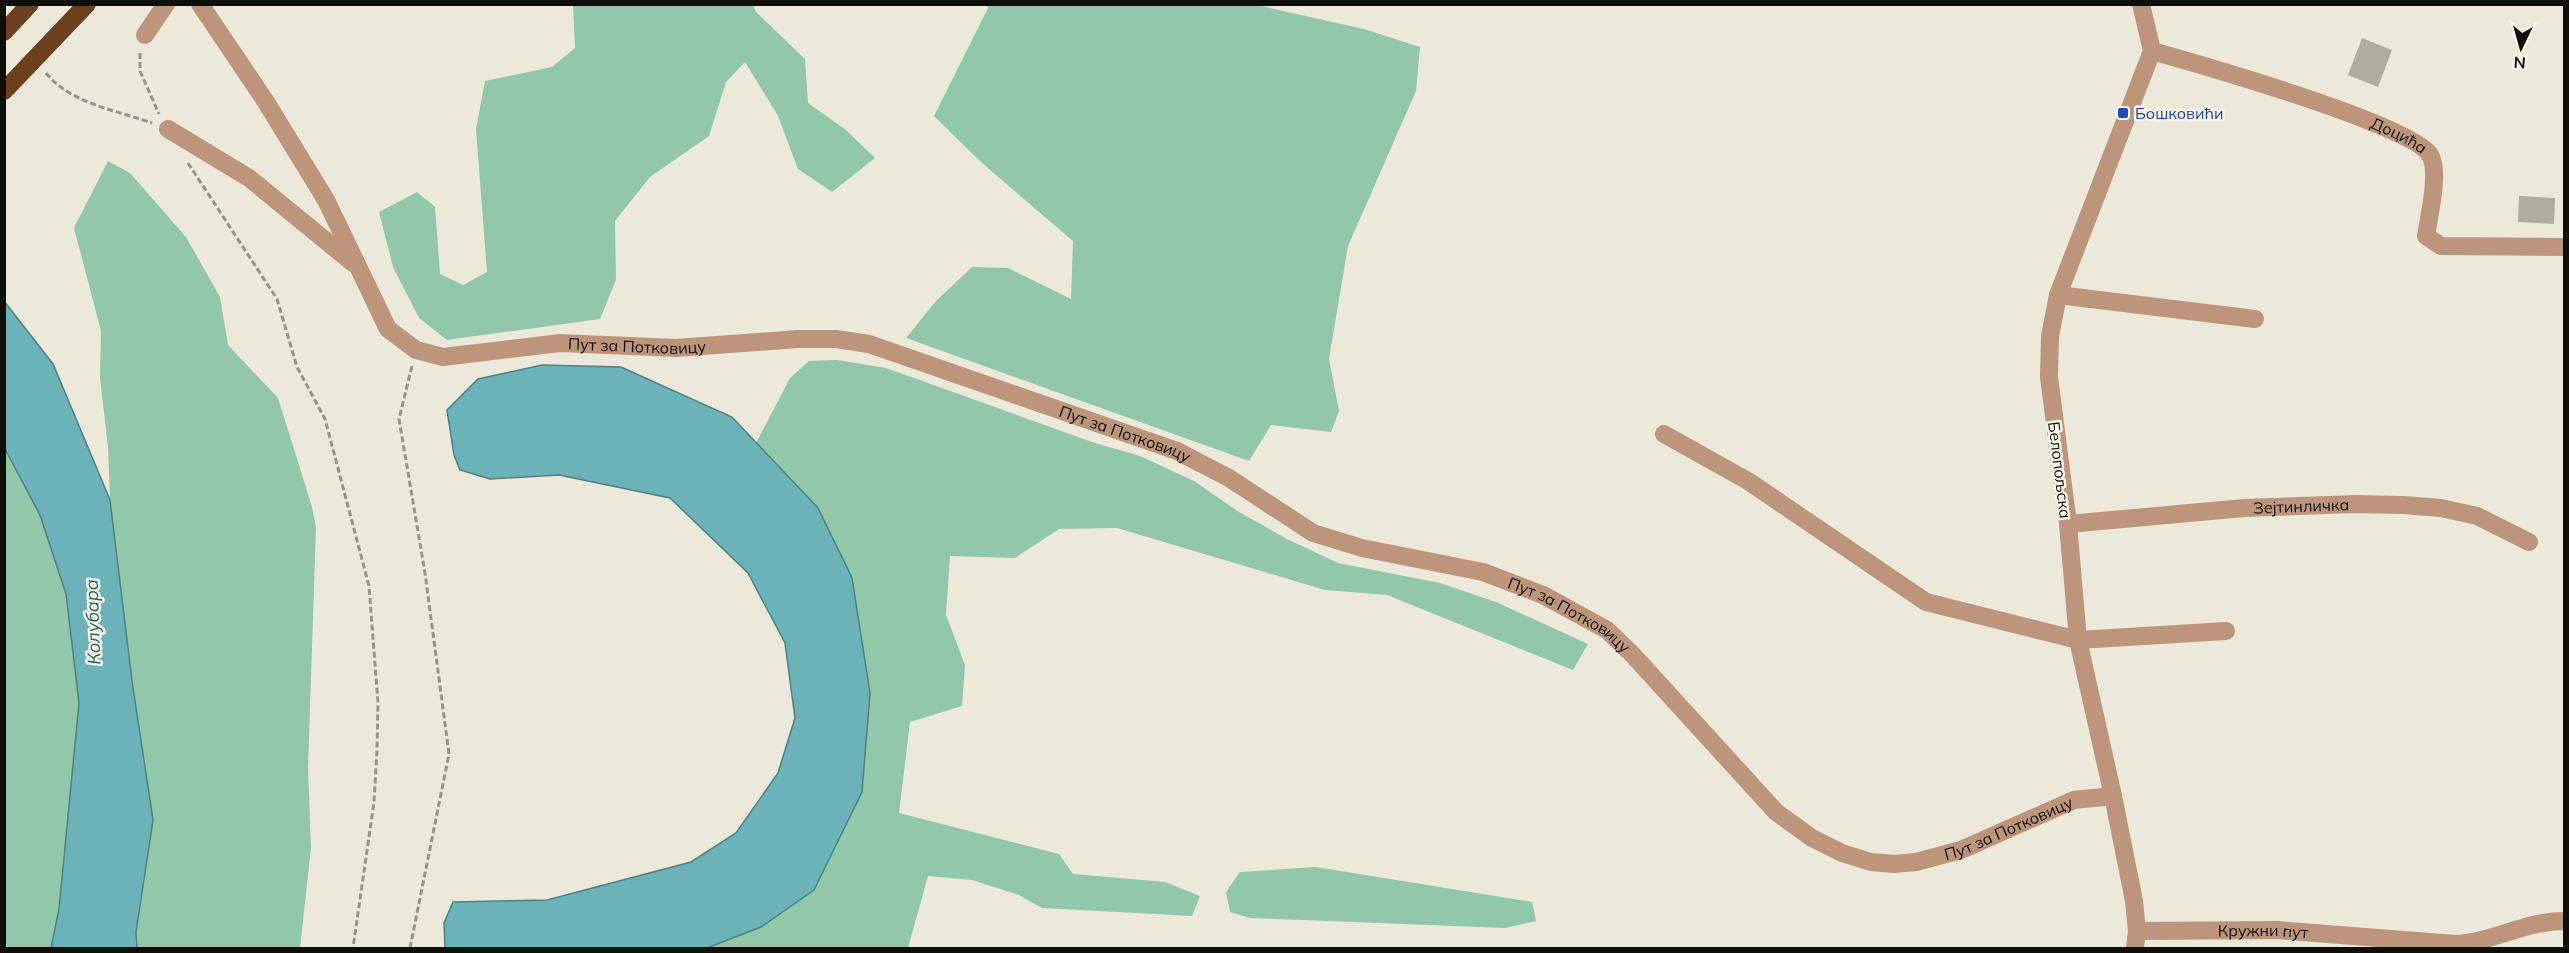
<svg xmlns="http://www.w3.org/2000/svg" width="2569" height="953" font-family="Mulish,sans-serif">
	<style>
		.forest { fill: #90c8a9 }
		.water { fill: #6bb2b9; stroke: #4f8184; stroke-width: 1.5 }
		.building { fill: #b0ad9f }
		.lines { fill: none; stroke-linecap: round; stroke-linejoin: round }
		.path { stroke: #969489; stroke-width: 3; stroke-dasharray: 6 3; stroke-linecap: butt }
		.minor { stroke: #bc957b; stroke-width: 18 }
		.highway { stroke: #6c401c; stroke-width: 18 }
		.transit-dot { fill: #1a4fb4; stroke: #f9f6e8; stroke-width: 2 }
		.labels { text-anchor: middle; stroke-width: 5; stroke-linejoin: round; paint-order: stroke }
		.transit-label { font-size: 16px; fill: #164399; stroke: #f9f6e8; text-anchor: start }
		.street-label { font-size: 16px; fill: #0f0e09; stroke: #f9f6e8 }
		.water-label { font-size: 18px; font-style: italic; fill: #245f66; stroke: #f9f6e8 }
	</style>
	<rect width="100%" height="100%" fill="#ece9db"/>
	<g class="forest">
		<path d="M573,5h180l3,7 49,47 3,44 38,27 29,28 -43,34 -34,-23 -20,-53 -33,-54 -19,20 -17,54 -59,41 -35,44 1,59 -16,39 -153,21 -28,-22 -26,-51 -14,-55 38,-20 18,15 5,67 23,11 24,-13 -11,-143 9,-48 67,-14 23,-19z"/>
		<path d="M987,5h270l107,24 56,18 -4,44 -68,155 -19,113 10,52 -8,21 -60,-7 -22,36 -343,-123 30,-37 36,-34 36,1 63,31 2,-58 -91,-78 -48,-47 54,-108z"/>
		<path d="M108,161l22,12 56,64 34,60 8,48 50,53 34,109 4,21 -8,239 3,81 -11,100h-163l-1,-16 17,-112 -21,-139 -22,-181 -2,-53 -8,-69 1,-47 -27,-103z"/>
		<path d="M837,360l49,8 209,75 45,13 54,25 45,31 48,27 51,24 102,20 56,19 92,42 -15,26 -186,-75 -62,-5 -208,-62 -58,1 -44,29 -65,-2 -4,59 19,50 -3,41 -52,16 -11,91 160,41 14,20 92,8 35,14 -8,20 -150,-8 -23,-13 -47,-15 -44,-4 -20,72h-201l54,-21 53,-37 4,-382 -62,-65 34,-65 19,-17z"/>
		<path d="M4,449l36,66 26,79 13,109 -20,206 -8,39h-46z"/>
		<path d="M1316,867l216,35 4,19 -31,7 -255,-10 -20,-6 -4,-20 14,-20z"/>
	</g>
	<g class="water">
		<path d="M4,301l49,63 57,136 22,181 21,139 -17,112 1,16h-86l8,-39 20,-206 -13,-109 -26,-79 -35,-66z"/>
		<path d="M542,365l79,2 111,50 86,91 34,70 18,115 -8,99 -48,98 -53,37 -54,21h-262l-1,-25 9,-21 94,-2 144,-38 45,-29 42,-60 17,-55 -10,-75 -37,-70 -78,-75 -111,-23 -69,4 -30,-9 -6,-15 -7,-45 31,-31z"/>
	</g>
	<g class="building">
		<path d="M2362,38l30,12 -14,37 -30,-12z"/>
		<path d="M2519,196l36,2 -1,26 -36,-2z"/>
	</g>
	<g class="lines">
		<g class="path">
			<path d="M140,53v18l19,43"/>
			<path d="M46,73c25,31 70,37 106,50"/>
			<path d="M188,163l89,136 20,68 28,52 44,167 9,117 -1,47 -3,52 -21,146"/>
			<path d="M410,948l39,-194 -24,-181 -26,-154 13,-53"/>
		</g>
		<g class="minor">
			<path id="s1" d="M200,4l66,98 60,98 62,129 28,21 27,7 117,-14 116,5 122,-9h38l33,5 308,107 52,27 84,55 49,15 121,24 60,23 64,35 25,24 144,158 36,26 30,15 29,9 23,2 22,-2 45,-12 113,-50 39,-4"/>
			<path d="M145,35l21,-31"/>
			<path id="s2" d="M2152,51c43,12 261,74 278,104 10,16 -1,61 -4,81l15,10 123,1"/>
			<path d="M168,129l81,49 104,85"/>
			<path d="M2058,295l197,24"/>
			<path d="M1664,434l84,47 178,121 152,38 148,-9"/>
			<path id="s3" d="M2068,524l176,-16 111,-4 48,1 38,3 36,8 52,26"/>
			<path id="s4" d="M2137,931l140,-1 178,14c38,-2 71,-23 109,-23"/>
			<path d="M2135,948l2,-17 -3,-30 -21,-105 -35,-156 -10,-116 -19,-147 1,-41 8,-41 94,-244 -11,-47"/>
		</g>
		<g class="highway">
			<path d="M4,32l26,-28"/>
			<path d="M4,91l83,-87"/>
		</g>
	</g>
	<rect class="transit-dot" x="2117" y="107" width="12" height="12" rx="3"/>
	<g class="labels">
		<g class="transit-label">
			<text x="2135" y="119">Бошковићи</text>
		</g>
		<g class="street-label">
			<text dy="6" stroke="none"><textPath href="#s2" startOffset="261">Доцића</textPath></text>
			<text dy="6" stroke="none"><textPath href="#s1" startOffset="634">Пут за Потковицу</textPath></text>
			<text dy="6" stroke="none"><textPath href="#s1" startOffset="1138">Пут за Потковицу</textPath></text>
			<text transform="translate(2060 470) rotate(83)" y="6">Белопољска</text>
			<text dy="6" stroke="none"><textPath href="#s3" startOffset="234">Зејтинличка</textPath></text>
			<text dy="6" stroke="none"><textPath href="#s1" startOffset="1623">Пут за Потковицу</textPath></text>
			<text dy="6" stroke="none"><textPath href="#s1" startOffset="2164">Пут за Потковицу</textPath></text>
			<text dy="6" stroke="none"><textPath href="#s4" startOffset="126">Кружни пут</textPath></text>
		</g>
		<g class="water-label">
			<text transform="translate(93 622) rotate(-92)" y="6">Колубара</text>
		</g>
	</g>
	<rect width="2569" height="953" fill="none" stroke="#0f0e09" stroke-width="12"/>
	<g transform="translate(2521 48) rotate(185)" stroke="#f9f6e8" stroke-width="4.5" paint-order="stroke">
	<path d="M0-4.5L10 22L0 15L-10 22Z" fill="#0f0e09"/>
	<text y="-9" font-size="16" font-weight="bold" text-anchor="middle" fill="#0f0e09">N</text>
	</g>
</svg>
